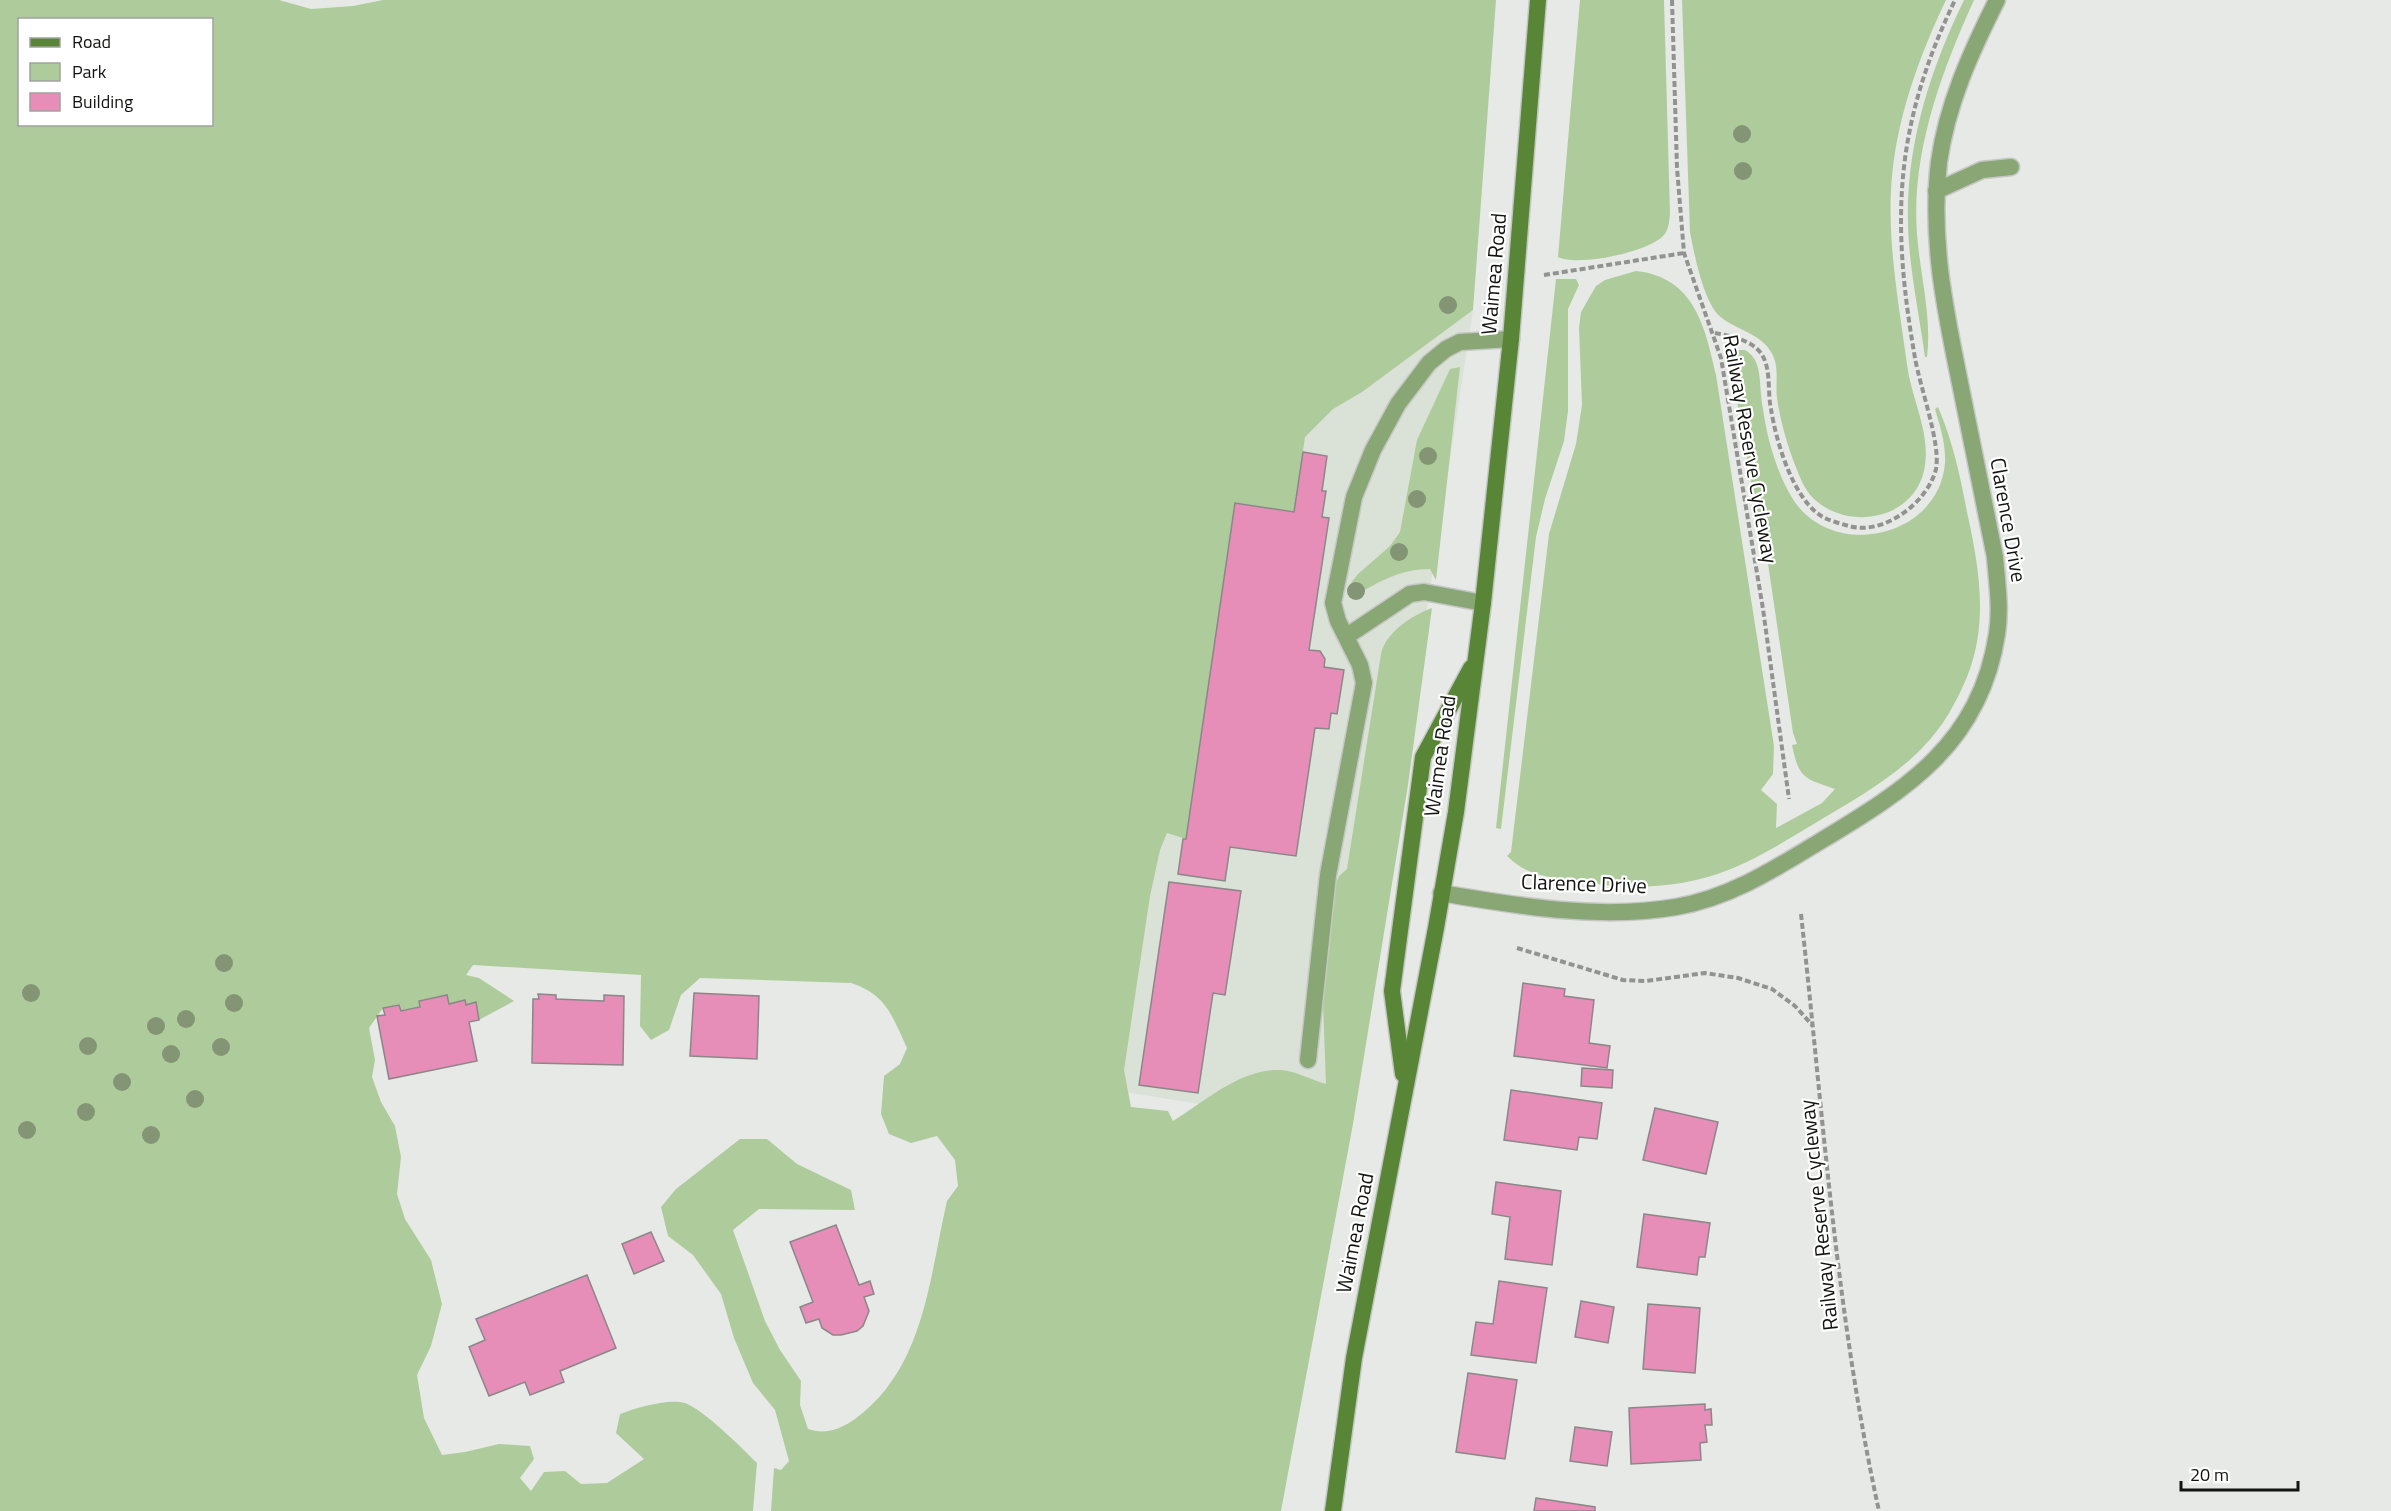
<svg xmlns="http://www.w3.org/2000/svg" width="2391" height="1511" font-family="'Titillium Web',sans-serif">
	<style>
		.built { fill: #dae1d7 }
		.green { fill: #aecc9b; fill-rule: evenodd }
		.building { fill: #e68eb7; stroke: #8b8789; stroke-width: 1.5 }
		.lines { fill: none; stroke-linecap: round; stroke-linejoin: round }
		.service-casing { stroke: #c5c7c4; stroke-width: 19 }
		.minor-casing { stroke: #c5c7c4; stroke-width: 19 }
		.secondary-casing { stroke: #c5c7c4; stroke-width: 19 }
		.path { stroke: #929391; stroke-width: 4; stroke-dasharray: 6 3; stroke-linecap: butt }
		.service { stroke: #88a774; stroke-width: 16 }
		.minor { stroke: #88a774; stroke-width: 16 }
		.secondary { stroke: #598636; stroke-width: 16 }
		.tree { fill: #839575 }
		.labels { text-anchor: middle; stroke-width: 4.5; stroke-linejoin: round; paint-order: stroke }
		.street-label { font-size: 21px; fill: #131312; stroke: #fff }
	</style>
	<rect width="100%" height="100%" fill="#e7e9e6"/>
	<path class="built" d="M1473,310l-126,818 -241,-39 108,-632z"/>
	<g class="green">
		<path d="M0,0h279l32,9 42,-3 30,-6h1113l-23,310 -111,82 -29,17 -28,28 -11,75 -59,-8 -49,335 -19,-6 -7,17 -10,46 -26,174 7,37 37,4 5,10c32,-20 68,-53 108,-51 15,1 30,10 45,14l-3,-81 11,-115 5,-12 8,-7 34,-215c5,-22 30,-38 51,-46l-24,177 -55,339 -72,387h-510l3,-43 7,2 8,-9 -14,-51 -22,-27 -19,-45 -13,-44 -28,-39 -25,-19 -7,-29 15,-18 64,-50h27l30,25 54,26 4,20 -96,-1 -26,21 32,91 15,29 21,31 -1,24 8,24c17,6 33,0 47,-10 70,-51 74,-141 92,-218l11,-15 -3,-26 -18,-24 -26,7 -22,-9 -8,-20 3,-38 16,-12 7,-16c-15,-32 -20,-53 -56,-65l-151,-5 -19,17 -12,35 -18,10 -11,-14 1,-51 -168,-10 -7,10 13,3 35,23 -35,19 -3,-17 -10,2 -1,-5 -16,4 -3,-9 -26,6v6l-19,4 -2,-6 -16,3 -14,20 6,32 -3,17 9,25 14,24 6,31 -4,37 8,25 26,41 11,44 -11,42 -14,29 7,43 18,37 23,-3 34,-8 31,2 4,13 -14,19 11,13 13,-19 21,-1 16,13 26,-1 37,-24 -28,-26 4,-19c15,-6 49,-16 65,-11 19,7 57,45 72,60l-4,48h-753zM20,20h192v104h-192z"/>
		<path d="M1580,0h84l6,214c-1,8 -1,16 -7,22 -15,16 -85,31 -105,21z"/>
		<path d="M1682,0h264c-24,50 -44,104 -52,159 -10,68 4,138 13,205 4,34 23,66 18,101 -7,54 -76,68 -112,33 -9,-9 -13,-21 -18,-33 -8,-21 -15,-45 -18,-67 -2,-16 3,-32 -6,-46 -10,-18 -34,-22 -49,-34 -18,-12 -28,-65 -32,-86z"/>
		<path d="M1964,0h10c-33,73 -63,153 -57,234 3,41 15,82 10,123h-2c-5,-37 -13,-75 -16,-113 -7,-86 18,-168 55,-244z"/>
		<path d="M1636,271c58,6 69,55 80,104l58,371 -1,28 -12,16 16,14 -1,24 46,-25 13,-14c-31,-11 -36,-10 -43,-44l5,-1 -4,-11 -27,-183 -5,-13 -33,-187h17c7,4 11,10 13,18 3,13 2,27 5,41 4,29 13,61 28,87 38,66 148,43 154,-33 1,-19 -5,-37 -10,-54l3,-2c15,35 22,68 29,105 12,55 22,110 0,165 -10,24 -24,50 -43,69 -30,32 -69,53 -107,76 -35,21 -69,43 -109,55 -42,12 -87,12 -130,4 -28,-4 -50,-4 -71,-25l4,-4 38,-318 27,-90 6,-39 -3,-77 2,-16 15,-26 9,-6z"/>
		<path d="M1556,279h20l3,6 -11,24v102l-4,30 -19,58 -9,38 -35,292 -5,-1z"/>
		<path d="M1460,367l-24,213 -6,-11c-30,0 -51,13 -76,27l-4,-1 -2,-8 10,-13 32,-28 10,-14 17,-92 33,-71z"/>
	</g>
	<g class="building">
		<path d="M1303,452l24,4 -5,35h4l-4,26 7,1 -20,132 11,1 5,8 -1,8 20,3 -7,44 -6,-1 -2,16 -14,-1 -19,128 -66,-9 -5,34 -47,-7 5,-35h3l49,-336 59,9z"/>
		<path d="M1169,882l72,9 -16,104 -12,-2 -15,100 -59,-8z"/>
		<path d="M1523,983l42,6 -1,7 30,4 -5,43 21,3 -3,22 -93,-12z"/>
		<path d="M694,993l65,3 -2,63 -67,-3z"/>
		<path d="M538,994l18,1v4l48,2v-6l20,1 -1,69 -91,-2 1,-64h6z"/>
		<path d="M447,995l2,9 16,-4 1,5 10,-3 3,18 -10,2 8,39 -88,18 -12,-63 8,-1 -2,-7 16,-3 2,6 19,-4 -1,-6z"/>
		<path d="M1582,1068l31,2 -1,18 -31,-2z"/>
		<path d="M1511,1090l91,13 -5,36 -18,-2 -2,13 -73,-10z"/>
		<path d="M1655,1108l63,14 -12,52 -63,-14z"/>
		<path d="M1496,1182l65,9 -9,74 -47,-6 5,-42 -18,-3z"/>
		<path d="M1644,1214l66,9 -5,34h-6l-2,18 -60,-8z"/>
		<path d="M836,1225l23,60 11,-4 4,13 -10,3 5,14 -6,15 -6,5 -16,4h-8l-11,-7 -3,-9 -13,4 -6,-16 13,-5 -23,-60z"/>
		<path d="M651,1232l13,29 -30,13 -12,-30z"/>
		<path d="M587,1275l29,73 -56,23 4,11 -34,13 -5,-13 -36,14 -20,-49 16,-7 -9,-21z"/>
		<path d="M1499,1281l48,7 -11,75 -65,-8 5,-33 17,2z"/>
		<path d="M1581,1301l33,6 -6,36 -33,-6z"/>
		<path d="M1648,1304l52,4 -5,65 -52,-4z"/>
		<path d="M1468,1373l49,7 -12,79 -49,-7z"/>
		<path d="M1705,1404v6l6,-1 1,16h-7l2,17 -7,1 1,17 -70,4 -2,-56z"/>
		<path d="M1575,1427l37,5 -5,34 -37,-5z"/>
		<path d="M1536,1498l59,9v4h-61z"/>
	</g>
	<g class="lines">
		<defs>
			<g id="service">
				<path d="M1936,191l46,-21 29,-3"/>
				<path d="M1347,636l63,-42 14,-2 59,11"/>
				<path d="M1308,1060l20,-185 36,-192 -4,-18 -22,-44 -5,-18 21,-106 19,-47 25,-46 31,-41 17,-14 14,-7 51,-3"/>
			</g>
			<path id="minor" d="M1441,893c76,13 158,27 235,14 53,-9 97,-37 143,-65 88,-53 161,-98 178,-208 4,-25 0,-52 -2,-77 -12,-58 -23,-116 -35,-174 -15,-73 -30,-145 -21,-221 8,-58 32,-110 58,-162"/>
			<g id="secondary">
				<path d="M1403,1074l-11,-83 31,-234 48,-89"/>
				<path d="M1333,1511l21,-153 82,-430 20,-116 27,-209 28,-264 27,-339"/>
			</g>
		</defs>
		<use href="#service" class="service-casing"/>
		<use href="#minor" class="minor-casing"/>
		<use href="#secondary" class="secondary-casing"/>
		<g class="path">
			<path d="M1672,0l5,168 7,85 37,105 42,251 26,190"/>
			<path d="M1544,275l140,-22"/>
			<path d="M1715,333c15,3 34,6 45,19 12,15 7,39 11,57 5,32 23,96 56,110 7,3 15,5 22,7 35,10 79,-24 87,-57 5,-25 -16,-82 -21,-111 -24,-137 -21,-231 40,-358"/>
			<path d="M1801,914c22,199 35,401 78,597"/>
			<path d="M1517,948l106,32 23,1 59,-8 33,5 34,11 23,17 18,20"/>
		</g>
		<use href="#service" class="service"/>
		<use href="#minor" class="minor"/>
		<use href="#secondary" class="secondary"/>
	</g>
	<g class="tree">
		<circle cx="1742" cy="134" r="9"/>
		<circle cx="1743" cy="171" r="9"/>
		<circle cx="1448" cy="305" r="9"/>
		<circle cx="1428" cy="456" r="9"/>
		<circle cx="1417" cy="499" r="9"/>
		<circle cx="1399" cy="552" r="9"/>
		<circle cx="1356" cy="591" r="9"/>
		<circle cx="224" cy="963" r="9"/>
		<circle cx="31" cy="993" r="9"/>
		<circle cx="234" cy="1003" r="9"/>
		<circle cx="186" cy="1019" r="9"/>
		<circle cx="156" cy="1026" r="9"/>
		<circle cx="88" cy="1046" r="9"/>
		<circle cx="221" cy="1047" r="9"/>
		<circle cx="171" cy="1054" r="9"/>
		<circle cx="122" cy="1082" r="9"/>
		<circle cx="195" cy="1099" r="9"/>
		<circle cx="86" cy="1112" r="9"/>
		<circle cx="27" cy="1130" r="9"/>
		<circle cx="151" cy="1135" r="9"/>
	</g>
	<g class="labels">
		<g class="street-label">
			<text transform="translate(1494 274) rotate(-85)" y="7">Waimea Road</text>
			<text transform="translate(1750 449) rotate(80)" y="7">Railway Reserve Cycleway</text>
			<text transform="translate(2008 520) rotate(80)" y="7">Clarence Drive</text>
			<text transform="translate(1440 756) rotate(-82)" y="7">Waimea Road</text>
			<text transform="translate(1584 884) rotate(2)" y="7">Clarence Drive</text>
			<text transform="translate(1819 1215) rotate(-96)" y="7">Railway Reserve Cycleway</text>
			<text transform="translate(1355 1233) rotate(-79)" y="7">Waimea Road</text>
		</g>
	</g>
	<rect x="18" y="18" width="195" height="108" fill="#ffffff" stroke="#a1a1a0" stroke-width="1.5"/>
	<rect x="30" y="38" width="30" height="9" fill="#598636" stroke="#a1a1a0" stroke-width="1.5"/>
	<text x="72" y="48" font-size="18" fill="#131312">Road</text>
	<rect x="30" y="63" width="30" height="18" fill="#aecc9b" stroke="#a1a1a0" stroke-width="1.5"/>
	<text x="72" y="78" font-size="18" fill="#131312">Park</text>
	<rect x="30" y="93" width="30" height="18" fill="#e68eb7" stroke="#a1a1a0" stroke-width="1.5"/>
	<text x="72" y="108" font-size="18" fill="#131312">Building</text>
	<path d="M2181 1481v9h117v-9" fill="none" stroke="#131312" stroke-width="3"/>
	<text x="2190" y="1481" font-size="18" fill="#131312" stroke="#ffffff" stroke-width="4.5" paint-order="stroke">20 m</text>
</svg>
